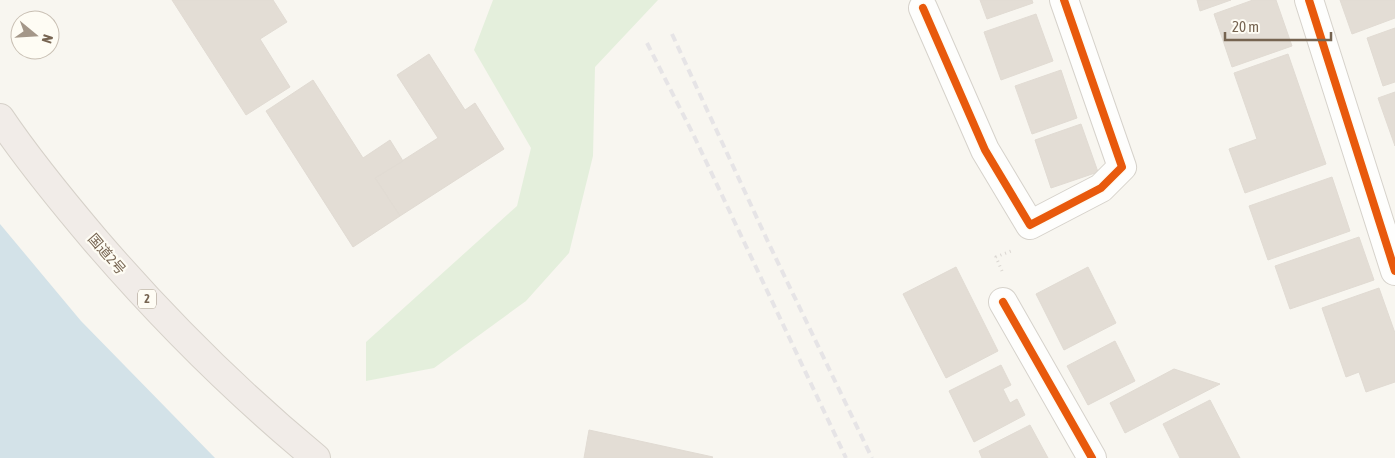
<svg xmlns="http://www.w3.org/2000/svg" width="1395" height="458" font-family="'Asap Condensed','Noto Sans JP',sans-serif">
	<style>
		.green { fill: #e4efdc }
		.water { fill: #d3e2e8 }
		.building { fill: #e3ddd5; stroke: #e1dbd3 }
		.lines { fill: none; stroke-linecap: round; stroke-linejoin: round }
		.minor-casing { stroke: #d6d2cb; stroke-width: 30 }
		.highway-casing { stroke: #d6d1c9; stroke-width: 30 }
		.path { stroke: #dad6d1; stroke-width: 3; stroke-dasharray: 1 4; stroke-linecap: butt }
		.minor { stroke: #fefefd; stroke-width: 28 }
		.highway { stroke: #f1ece8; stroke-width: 28 }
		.rail { stroke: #e6e4e6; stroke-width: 4; stroke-dasharray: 8 5; stroke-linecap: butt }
		.cycleway-casing { stroke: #fefcf4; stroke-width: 11 }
		.cycleway { stroke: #e8590c; stroke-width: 8 }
		.labels { text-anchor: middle; stroke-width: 4.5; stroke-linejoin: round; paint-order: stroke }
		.shield { fill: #fefcf4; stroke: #9f9282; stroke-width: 1 }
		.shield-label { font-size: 12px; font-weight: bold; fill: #766451 }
		.street-label { font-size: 14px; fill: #766451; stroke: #fefcf4 }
	</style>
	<rect width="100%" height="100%" fill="#f8f6f0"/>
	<path class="green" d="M493,0h165l-63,67 -2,89 -24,97 -43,48 -92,67 -68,13v-39l151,-136 14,-58 -57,-98z"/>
	<path class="water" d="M0,224l81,97 134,137h-215z"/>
	<g class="building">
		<path d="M172,0h101l14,22 -27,17 30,48 -44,28z"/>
		<path d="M980,0h52l1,3 -46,16z"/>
		<path d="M1197,0h34l-31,11z"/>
		<path d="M1253,0h23l16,46 -60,21 -18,-53z"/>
		<path d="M1340,0h55v18l-43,16z"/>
		<path d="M1036,14l17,47 -52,19 -17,-48z"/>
		<path d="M1395,28v54l-12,4 -16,-48z"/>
		<path d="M429,54l36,56 10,-7 29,46 -104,67 -25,-38 63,-40 -41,-63z"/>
		<path d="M1288,54l38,110 -81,29 -16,-44 28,-10 -23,-66z"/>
		<path d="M1061,70l16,48 -45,16 -17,-48z"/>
		<path d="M313,80l50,78 27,-18 13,21 -28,17 25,38 -47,31 -87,-136z"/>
		<path d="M1395,92v54l-17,-48z"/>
		<path d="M1081,124l17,48 -47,16 -16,-48z"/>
		<path d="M1332,177l18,54 -82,29 -19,-54z"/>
		<path d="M1359,237l15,43 -84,29 -15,-43z"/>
		<path d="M956,267l42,84 -52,27 -43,-84z"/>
		<path d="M1088,267l28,56 -52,27 -28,-56z"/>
		<path d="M1379,288l16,45v49l-29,10 -7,-20 -13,5 -24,-69z"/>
		<path d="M1115,341l20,40 -47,24 -21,-39z"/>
		<path d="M1001,365l10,20 -8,4 7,14 7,-4 8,16 -51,27 -25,-51z"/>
		<path d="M1174,369l46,15 -95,49 -15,-30z"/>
		<path d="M1210,400l30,58h-60l-17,-34z"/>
		<path d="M1030,425l18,33h-66l-3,-7z"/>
		<path d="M589,430l124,27 -1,1h-128z"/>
	</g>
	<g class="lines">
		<defs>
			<g id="minor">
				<path d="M1309,0l86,271"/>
				<path d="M923,8l62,142 45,75 71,-37 21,-21 -58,-167"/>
				<path d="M1003,302l89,156"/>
			</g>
			<path id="highway" d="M0,118c29,43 62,83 95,122 68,79 141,152 221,218"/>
		</defs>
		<use href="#minor" class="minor-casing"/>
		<use href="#highway" class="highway-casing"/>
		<path class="path" d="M1002,271l-6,-14 15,-6"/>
		<use href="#minor" class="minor"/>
		<use href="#highway" class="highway"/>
		<g class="rail">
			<path d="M672,34l97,210 103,214"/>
			<path d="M647,43l48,95 151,320"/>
		</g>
		<defs>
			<g id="cycleway">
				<path d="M1309,0l86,271"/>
				<path d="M923,8l62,142 45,75 71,-37 21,-21 -58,-167"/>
				<path d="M1003,302l89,156"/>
			</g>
		</defs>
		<use href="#cycleway" class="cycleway-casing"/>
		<use href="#cycleway" class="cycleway"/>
	</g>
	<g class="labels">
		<rect class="shield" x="138" y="289.5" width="18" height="19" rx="4"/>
		<g class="shield-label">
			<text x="147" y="303">2</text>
		</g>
		<g class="street-label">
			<text transform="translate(107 254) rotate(49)" y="5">国道2号</text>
		</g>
	</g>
	<g transform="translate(35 35) rotate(108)"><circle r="24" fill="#fefcf4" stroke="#c8bfb3"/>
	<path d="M0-4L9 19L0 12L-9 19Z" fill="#a49789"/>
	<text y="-8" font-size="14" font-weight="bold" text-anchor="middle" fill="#766451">N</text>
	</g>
	<path d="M1225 32v8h106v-8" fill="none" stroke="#766451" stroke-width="2.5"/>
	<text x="1232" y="32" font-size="15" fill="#766451" stroke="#fefcf4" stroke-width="4" paint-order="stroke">20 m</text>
</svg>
